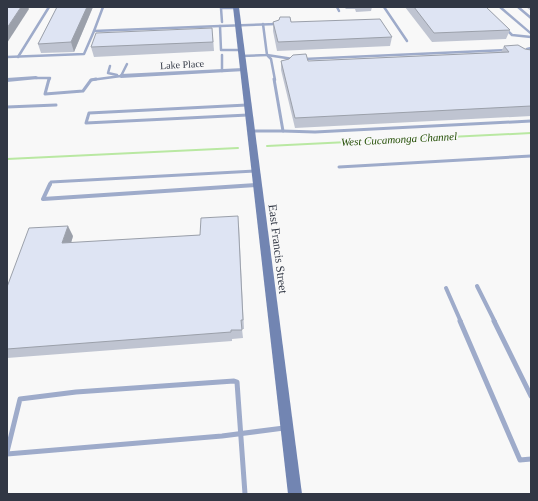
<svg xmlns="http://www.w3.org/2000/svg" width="538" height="501" font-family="Georgia,serif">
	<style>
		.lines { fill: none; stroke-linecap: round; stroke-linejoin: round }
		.stream { stroke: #b9e8a2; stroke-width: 2 }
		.lane-far3 { stroke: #9eabca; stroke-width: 2.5 }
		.lane-far2 { stroke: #9eabca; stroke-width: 3 }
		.lane-far1 { stroke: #9eabca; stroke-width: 4 }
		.lane { stroke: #9eabca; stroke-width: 5 }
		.street { fill: #9eabca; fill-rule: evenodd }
		.secondary { fill: #7285b2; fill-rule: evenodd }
		.wall { fill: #bfc4d1 }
		.shaded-wall { fill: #9ba0aa }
		.building { fill: #dee4f3; stroke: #9ba0aa }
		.labels { text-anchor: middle; stroke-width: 4; stroke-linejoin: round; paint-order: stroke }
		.far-street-label { font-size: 10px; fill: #313744; stroke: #f8f8f8 }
		.far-water-label { font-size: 11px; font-style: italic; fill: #265007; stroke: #f8f8f8 }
		.street-label { font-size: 12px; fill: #313744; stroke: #f8f8f8 }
	</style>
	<rect width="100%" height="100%" fill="#f8f8f8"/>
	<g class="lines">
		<g class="stream">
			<path d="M267,146l264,-13"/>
			<path d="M7,159l231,-11"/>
		</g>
		<g class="lane-far3">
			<path d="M337,7l2,4"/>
			<path d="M384,7l23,34"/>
			<path d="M518,7l13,11"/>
			<path d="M222,22l-1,-14h15"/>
			<path d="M506,29l6,6 19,2"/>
			<path d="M94,31l9,-24"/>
			<path d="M531,48l-4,1 4,3"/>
			<path d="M240,50h-19l-1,-24 57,-2"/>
			<path d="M222,55v16"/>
			<path d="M267,55l26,4"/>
			<path d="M241,56l26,-1 -4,-31"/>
			<path d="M268,56l3,3 4,21"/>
			<path d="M7,57l77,-3 10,-23 126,-5"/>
			<path d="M18,57l31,-50"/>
			<path d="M304,59l203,-9"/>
			<path d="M110,66l-2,7 9,2"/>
			<path d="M36,78h14l-1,2"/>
			<path d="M91,80l30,-4 6,-12"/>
		</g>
		<g class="lane-far2">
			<path d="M49,79l-4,15 38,-3 8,-11 5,-1"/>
			<path d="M247,105l-158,8 -3,10 162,-8"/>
			<path d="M7,107l49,-2"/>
			<path d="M250,131h33l-9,-52"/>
			<path d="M283,131l32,1 216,-11"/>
			<path d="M339,167l192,-11"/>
			<path d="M50,185l1,-3 204,-11"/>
		</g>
		<g class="lane-far1">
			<path d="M50,184l-7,15 214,-14"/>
			<path d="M477,286l18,36"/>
			<path d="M446,288l15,34"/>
		</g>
		<g class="lane">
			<path d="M460,321l60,139 11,-1"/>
			<path d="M494,321l37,75"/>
			<path d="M7,452l13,-53 56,-7 158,-11 3,1 8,112"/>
			<path d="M7,454l215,-18 62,-8"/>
		</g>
		<g class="street">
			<path d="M498,7h4l29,25v3z"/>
			<path d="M243,68l2,1v2l-124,7 -3,-2 3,-2z"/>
			<path d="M36,76l2,1v2l-31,3v-4z"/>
		</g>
		<path class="secondary" d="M233,7h6l63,487h-14z"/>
	</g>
	<g class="wall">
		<path d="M57,7h36l-19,45 -33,1 -3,-9z"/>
		<path d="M344,7h28l-1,4 -15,1 -1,-3h-9z"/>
		<path d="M405,7h81l24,23 -4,9 -74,3z"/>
		<path d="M526,7h5v4z"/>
		<path d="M273,22h18l101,15 -2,9 -113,5 -4,-20z"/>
		<path d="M213,37l1,14 -120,6 -3,-10z"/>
		<path d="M504,46l27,4v66l-236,12 -14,-58v-9h27l193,-9z"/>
		<path d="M239,226l5,103h-2l1,9 -11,1v2l-225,17v-71l66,-51 -2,7 129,-8z"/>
	</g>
	<g class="shaded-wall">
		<path d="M21,7h7l1,2 -22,34v-15z"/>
		<path d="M87,7h6l-19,45 -3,-10z"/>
		<path d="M68,226l5,10 -5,17 -6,-10z"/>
	</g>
	<g class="building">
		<path d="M7,7h14l-14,21z"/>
		<path d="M57,7h30l-16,35 -33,2z"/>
		<path d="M414,7h72l24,23 -76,3z"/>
		<path d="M280,17h10l1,5 89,-3 12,18 -114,5 -5,-20 6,-2z"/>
		<path d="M212,28l1,14 -122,5 5,-14z"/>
		<path d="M518,45l7,4 6,1v56l-236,12 -14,-57 8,-2 4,-4 13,-1 2,7 201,-9 -5,-6z"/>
		<path d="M238,216l5,104h-2l1,10h-11v2l-224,17v-62l22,-59 39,-2 -6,17 138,-8 1,-17z"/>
	</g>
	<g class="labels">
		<g class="far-street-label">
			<text transform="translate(182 64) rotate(-3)" y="4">Lake Place</text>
		</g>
		<g class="far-water-label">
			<text transform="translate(399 139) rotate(-3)" y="4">West Cucamonga Channel</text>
		</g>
		<g class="street-label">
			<text transform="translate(278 249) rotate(83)" y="4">East Francis Street</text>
		</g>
	</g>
	<rect width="538" height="501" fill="none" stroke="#313744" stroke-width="16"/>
</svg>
